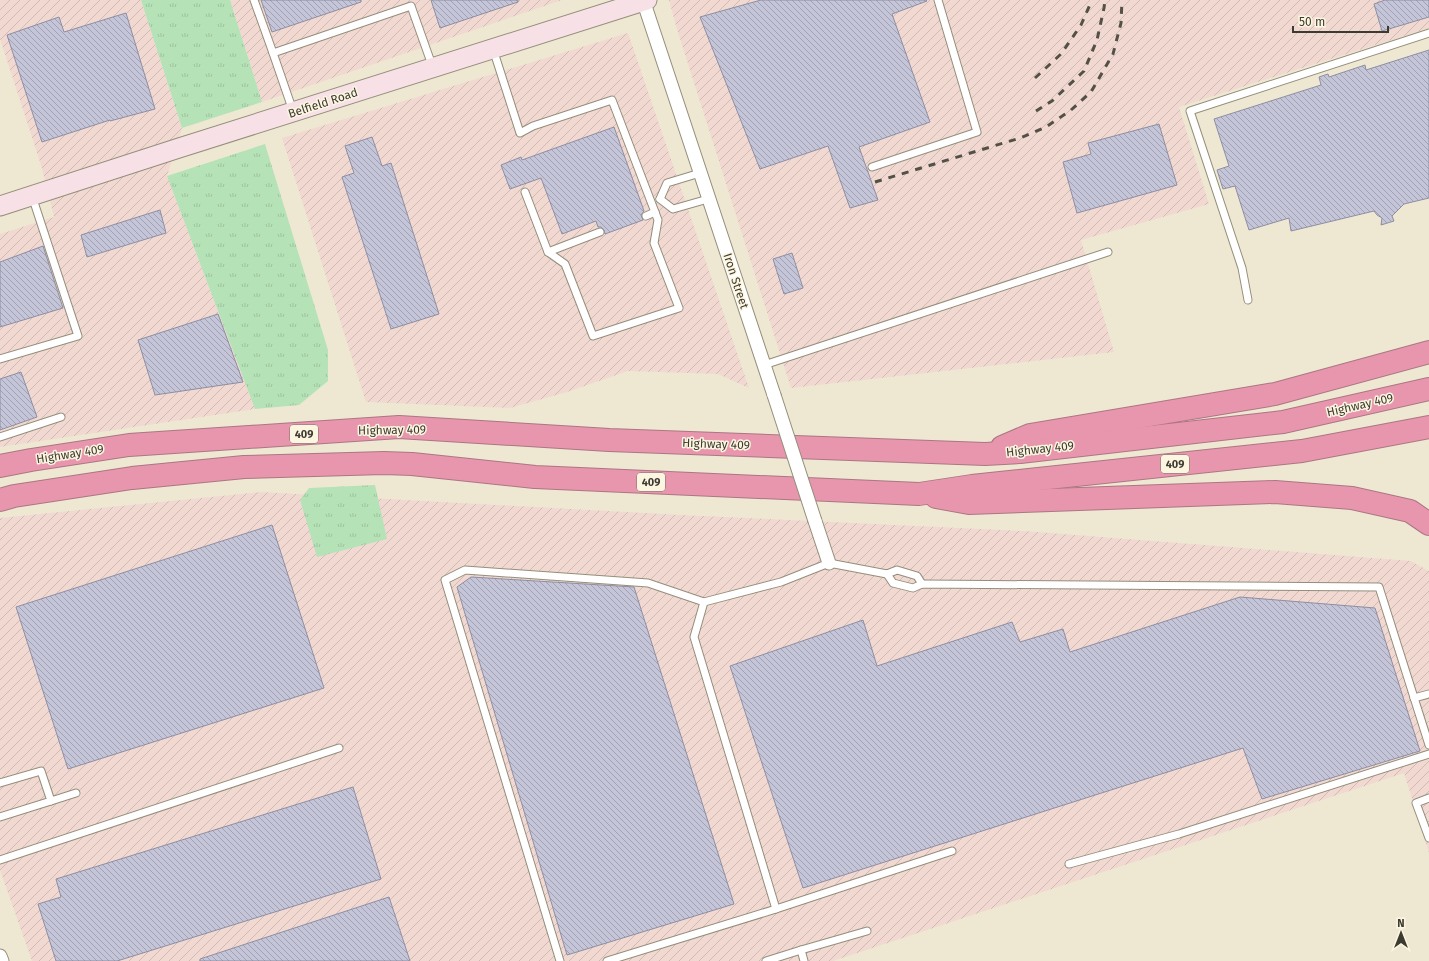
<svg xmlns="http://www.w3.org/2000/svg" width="1429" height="961" font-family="'Fira Sans',sans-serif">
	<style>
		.industrial { fill: url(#industrial-furrows) }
		.grass { fill: url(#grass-tufts) }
		.building { fill: url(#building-back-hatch); stroke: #8e8ea2 }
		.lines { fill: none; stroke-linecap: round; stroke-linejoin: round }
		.lane-casing { stroke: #948e7b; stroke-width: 9 }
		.street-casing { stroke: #948e7b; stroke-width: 15 }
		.secondary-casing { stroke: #948e7b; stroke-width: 21 }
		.highway-casing { stroke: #ac7683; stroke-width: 24 }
		.lane { stroke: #fff; stroke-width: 7 }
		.street { stroke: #fff; stroke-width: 13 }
		.secondary { stroke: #f8e0e7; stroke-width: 19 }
		.highway { stroke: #e796ae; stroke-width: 22 }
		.rail { stroke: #535046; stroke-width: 3; stroke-dasharray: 7 7; stroke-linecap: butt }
		.street-bridge-casing { stroke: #948e7b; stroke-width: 15; stroke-linecap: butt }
		.street-bridge { stroke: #fff; stroke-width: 13 }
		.labels { text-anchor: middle; stroke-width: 3; stroke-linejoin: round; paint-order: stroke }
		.shield { fill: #fcf6e0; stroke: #767266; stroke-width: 1 }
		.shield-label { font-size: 11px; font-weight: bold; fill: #3d3a32 }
		.street-label { font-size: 12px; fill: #3d3a32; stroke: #fcf6e0 }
	</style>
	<defs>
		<pattern id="industrial-furrows" width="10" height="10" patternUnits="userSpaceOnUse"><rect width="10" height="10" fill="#f1d8d1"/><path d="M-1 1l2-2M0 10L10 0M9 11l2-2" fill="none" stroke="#d0bab4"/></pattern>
		<pattern id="grass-tufts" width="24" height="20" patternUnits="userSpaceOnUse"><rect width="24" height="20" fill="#b6e2b8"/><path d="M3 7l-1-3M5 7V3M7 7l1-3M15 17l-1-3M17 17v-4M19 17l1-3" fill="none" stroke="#9dc39f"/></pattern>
		<pattern id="building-back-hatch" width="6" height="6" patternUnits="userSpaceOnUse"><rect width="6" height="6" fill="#c5c5da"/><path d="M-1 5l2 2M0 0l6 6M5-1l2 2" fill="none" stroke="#a1a1b1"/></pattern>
	</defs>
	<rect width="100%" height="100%" fill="#eee8d3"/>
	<g class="industrial">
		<path d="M0,0h141l41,128 -15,48 88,233 -255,38v-213l54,-17 -13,-52 -41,-126z"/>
		<path d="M230,0h332l-300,102z"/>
		<path d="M669,0h760v28l-250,79 30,97 -128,36 33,112 -323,36 -115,-362z"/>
		<path d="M628,33l121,355 -31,-14 -90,-3 -61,21 -57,16 -144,-6 -84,-264z"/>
		<path d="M261,492l420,23 343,16 387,30 18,10v282l-25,-80 -571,188h-801l-32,-91v-352z"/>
	</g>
	<g class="grass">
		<path d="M141,0h89l32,102 -80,26z"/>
		<path d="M265,144l63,206v31l-29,24 -44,4 -88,-233z"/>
		<path d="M375,485l12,54 -70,18 -17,-57 9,-12z"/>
	</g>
	<g class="building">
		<path d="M261,0h100v2l-89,30z"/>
		<path d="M431,0h87v2l-78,26z"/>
		<path d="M761,0h165l1,1 -35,13 38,108 -71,25 19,53 -28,8 -22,-62 -68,23 -60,-152z"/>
		<path d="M1385,0h44v17l-47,14 -8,-27z"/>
		<path d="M126,13l29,96 -45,12v-1l-68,22 -35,-107 52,-18 5,15z"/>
		<path d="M1429,50v148l-25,6 -12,12 2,5 -13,4 1,-7 -5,-3 -3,-4 -83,20 -2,-13 -40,12 -14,-44 -12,3 -6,-19 12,-4 -15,-47 107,-34 -2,-8 9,-3 1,3 36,-12 1,5z"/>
		<path d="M1159,124l18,61 -100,28 -14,-51 28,-8 -3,-11z"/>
		<path d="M614,127l30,84 -3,4 2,5 -38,14 -1,-4 -3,-3h-3l-2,-6 -34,13 -21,-56 -31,11 -9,-24 20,-8 1,3z"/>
		<path d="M372,137l10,29 9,-3 48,151 -48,15 -49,-152 12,-4 -9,-27z"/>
		<path d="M160,210l6,23 -79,24 -6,-22z"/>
		<path d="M43,246l20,62 -63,19v-65z"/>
		<path d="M792,253l11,35 -19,6 -11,-35z"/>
		<path d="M218,314l25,68 -88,13 -17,-55z"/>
		<path d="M21,372l16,45 -37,13v-51z"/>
		<path d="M272,525l52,163 -256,81 -52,-162z"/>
		<path d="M471,577l163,10 100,317 -167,51 -110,-368z"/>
		<path d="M1240,597l135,11 45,143 -158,48 -19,-51 -440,140 -73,-222 133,-46 14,46 135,-44 8,20 43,-13 7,23z"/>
		<path d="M353,787l28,92 -264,82h-61l-18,-57 23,-7 -5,-18z"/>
		<path d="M389,897l21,64h-210v-2z"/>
	</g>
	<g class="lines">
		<defs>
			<g id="lane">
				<path d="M254,0l19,53"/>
				<path d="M493,49l27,84 13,-7 79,-26 46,120 -4,23 25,65 -86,28 -28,-72 -17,-12 -23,-60"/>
				<path d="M293,111l-20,-58 138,-47 22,62"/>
				<path d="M872,167l105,-35 -39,-132"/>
				<path d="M660,199l13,10 35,-10"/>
				<path d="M660,199l7,-16 33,-10"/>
				<path d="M646,216l9,-4"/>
				<path d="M548,252l52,-20"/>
				<path d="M1248,300l-6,-32 -52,-157 239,-78"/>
				<path d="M0,359l78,-23 -46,-140"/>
				<path d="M764,365l344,-113"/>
				<path d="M0,437l61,-20"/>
				<path d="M887,574l6,9 20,5 9,-4 457,3 50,158"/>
				<path d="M922,584l-5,-8 -20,-6 -10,4 -58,-11 -48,19 -77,20 -10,35 82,272 176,-58"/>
				<path d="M1414,698l15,-4"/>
				<path d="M0,783l41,-12 10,30 -51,16"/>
				<path d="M1429,798l-13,5 13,35"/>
				<path d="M51,801l25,-8"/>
				<path d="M0,860l339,-112"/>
				<path d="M1069,864l110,-30 250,-80"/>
				<path d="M801,950l66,-19"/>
				<path d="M560,961l-115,-381 20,-10 183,13 56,19"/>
				<path d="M607,961l169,-52"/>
				<path d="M766,961l35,-11 3,11"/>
			</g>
			<g id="street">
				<path d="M643,0l131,395"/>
				<path d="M815,521l14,42"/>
				<path d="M0,956l2,5"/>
			</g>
			<path id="secondary" d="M0,206l179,-58 468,-148"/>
			<g id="highway">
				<path d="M1002,447l28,-12 245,-41 154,-42"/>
				<path d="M0,466l31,-6 98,-15 270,-18 210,13 376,14 35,-2 263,-30 146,-33"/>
				<path d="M936,497l33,6 306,-11 77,6 58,13 19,13"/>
				<path d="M0,500l14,-4 118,-18 112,-11 140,-4 28,1 123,13 384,17 53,-8 330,-35 127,-24"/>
			</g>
		</defs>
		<use href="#lane" class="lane-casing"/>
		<use href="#street" class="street-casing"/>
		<use href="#secondary" class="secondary-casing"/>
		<use href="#highway" class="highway-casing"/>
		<use href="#lane" class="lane"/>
		<use href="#street" class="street"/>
		<use href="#secondary" class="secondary"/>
		<use href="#highway" class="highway"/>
		<g class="rail">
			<path d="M1035,78l26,-24 20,-29 11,-25"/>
			<path d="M1036,111l16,-10 32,-30 13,-31 7,-32 1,-8"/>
			<path d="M875,182l145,-44 26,-11 25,-17 20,-18 22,-38 8,-31 1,-23"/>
		</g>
		<defs>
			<path id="street-bridge" d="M774,395l41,126"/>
		</defs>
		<use href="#street-bridge" class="street-bridge-casing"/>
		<use href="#street-bridge" class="street-bridge"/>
	</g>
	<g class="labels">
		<g class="shield">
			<rect x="290" y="425" width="28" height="18" rx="3"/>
			<rect x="1161" y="455" width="28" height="18" rx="3"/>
			<rect x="637" y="473" width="28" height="18" rx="3"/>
		</g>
		<g class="shield-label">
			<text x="304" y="438">409</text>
			<text x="1175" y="468">409</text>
			<text x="651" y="486">409</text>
		</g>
		<g class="street-label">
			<text transform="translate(323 103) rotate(-18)" y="4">Belfield Road</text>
			<text transform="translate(736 281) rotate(72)" y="4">Iron Street</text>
			<text transform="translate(1360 405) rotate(-13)" y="4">Highway 409</text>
			<text transform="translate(392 430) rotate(-1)" y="4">Highway 409</text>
			<text transform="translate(716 444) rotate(2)" y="4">Highway 409</text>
			<text transform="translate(1040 449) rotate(-6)" y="4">Highway 409</text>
			<text transform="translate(70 454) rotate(-9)" y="4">Highway 409</text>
		</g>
	</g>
	<g transform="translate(1401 933)" stroke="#fcf6e0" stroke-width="3" paint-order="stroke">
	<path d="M0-3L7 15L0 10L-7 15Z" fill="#3d3a32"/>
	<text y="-6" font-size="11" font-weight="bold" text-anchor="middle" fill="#3d3a32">N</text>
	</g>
	<path d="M1293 26v6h95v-6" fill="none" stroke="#3d3a32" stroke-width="2"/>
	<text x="1299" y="26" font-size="12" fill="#3d3a32" stroke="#fcf6e0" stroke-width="3" paint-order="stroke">50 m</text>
</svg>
